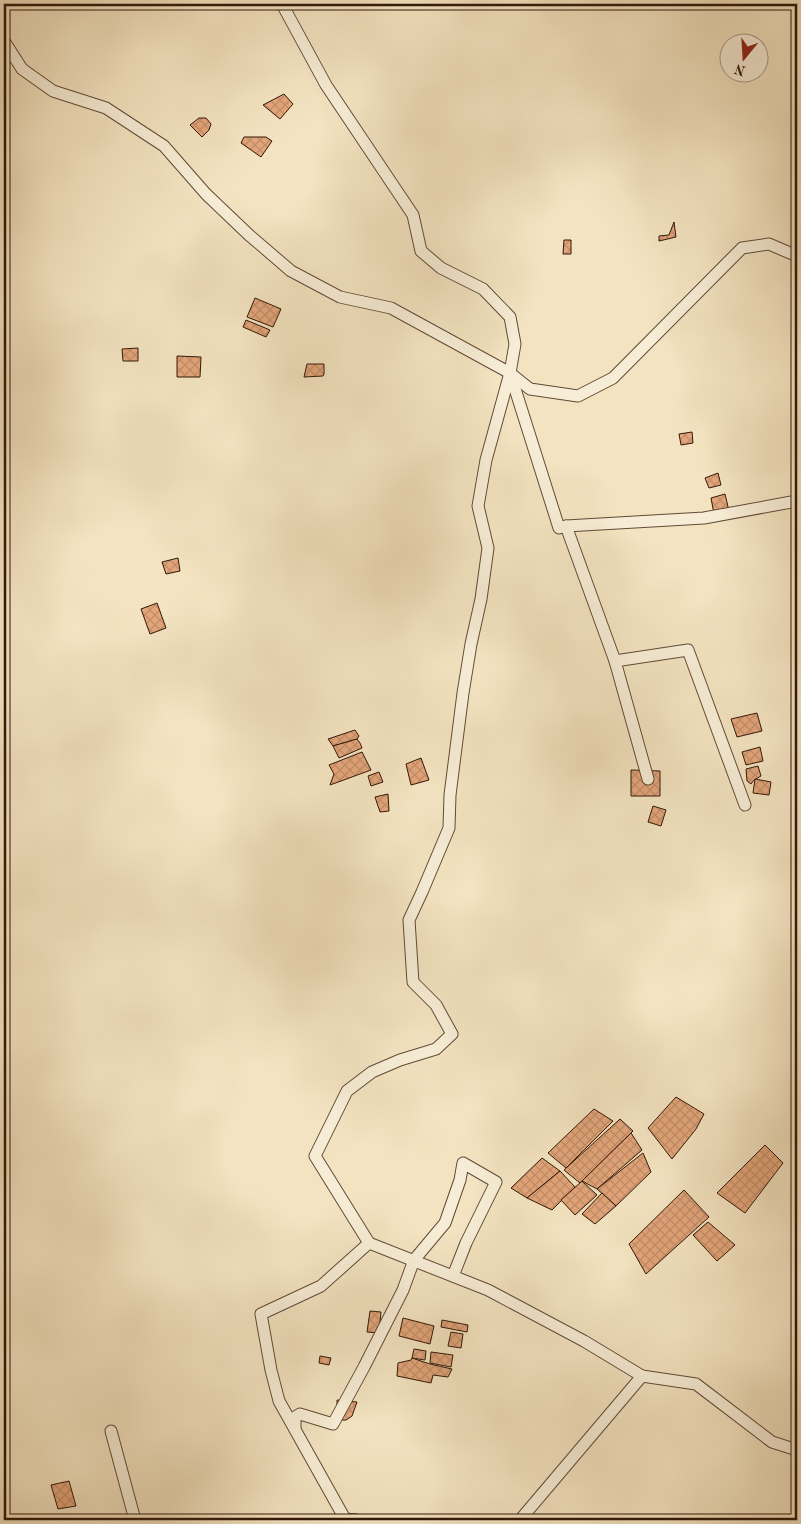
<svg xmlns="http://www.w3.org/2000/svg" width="801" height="1524" font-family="'Old Standard TT',serif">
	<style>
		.building { fill: url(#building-cross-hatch); stroke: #321708 }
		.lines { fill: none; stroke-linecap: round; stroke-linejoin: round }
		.minor-casing { stroke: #624a36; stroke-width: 13 }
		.minor { stroke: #f7edd6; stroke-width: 11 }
	</style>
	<defs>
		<pattern id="building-cross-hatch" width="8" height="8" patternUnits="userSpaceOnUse" patternTransform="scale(1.25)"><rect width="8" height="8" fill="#e3a57a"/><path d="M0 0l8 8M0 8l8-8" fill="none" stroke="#c38d68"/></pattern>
	</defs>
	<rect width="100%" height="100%" fill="#f3e3c0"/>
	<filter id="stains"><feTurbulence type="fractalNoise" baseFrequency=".004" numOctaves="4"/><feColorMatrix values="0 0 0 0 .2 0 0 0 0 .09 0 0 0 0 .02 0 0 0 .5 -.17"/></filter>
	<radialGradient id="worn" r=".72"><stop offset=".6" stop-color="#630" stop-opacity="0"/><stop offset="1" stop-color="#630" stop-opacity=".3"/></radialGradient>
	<g class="building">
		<path d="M284,94l9,10 -13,15 -17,-14z"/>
		<path d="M199,118h7l5,6 -2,6 -7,7 -12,-12z"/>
		<path d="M244,137h22l6,4 -11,16 -20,-14z"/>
		<path d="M674,222l2,15 -17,4v-5l10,-1z"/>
		<path d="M564,240h7v14h-8z"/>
		<path d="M255,298l26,11 -8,18 -26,-10z"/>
		<path d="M246,320l24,10 -4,7 -23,-10z"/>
		<path d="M138,348v13h-15l-1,-12z"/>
		<path d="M177,356l24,1 -1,20h-23z"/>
		<path d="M307,364h17v10l-1,2 -19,1z"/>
		<path d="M692,432l1,11 -12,2 -2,-11z"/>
		<path d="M718,473l3,12 -12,3 -4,-10z"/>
		<path d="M725,494l4,17 -15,3 -3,-16z"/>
		<path d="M178,558l2,13 -14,3 -4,-12z"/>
		<path d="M157,603l9,25 -16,6 -9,-25z"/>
		<path d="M757,713l5,18 -25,6 -6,-18z"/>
		<path d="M355,730l4,6 -2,3 -24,7 -5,-7z"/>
		<path d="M357,739l3,4 2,5 -23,10 -6,-12z"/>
		<path d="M760,747l3,14 -17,4 -4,-13z"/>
		<path d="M362,752l9,18 -41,15 4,-11 -5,-9z"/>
		<path d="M421,758l8,22 -18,5 -5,-21z"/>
		<path d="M758,766l3,10 -7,4 -3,4 -4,-3 -1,-12z"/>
		<path d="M631,770l29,1v25h-29z"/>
		<path d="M379,772l4,10 -12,4 -3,-10z"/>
		<path d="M755,779l16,3 -2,13 -16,-2z"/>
		<path d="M388,794l1,17 -9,1 -5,-15z"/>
		<path d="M653,806l13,4 -5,16 -13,-4z"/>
		<path d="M676,1097l28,17 -8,15 -24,30 -24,-31z"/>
		<path d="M594,1109l19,12 -47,47 -18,-15z"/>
		<path d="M620,1119l13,12 -53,52 -16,-13z"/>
		<path d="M631,1133l11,17 -45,39 -15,-8z"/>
		<path d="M765,1145l18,18 -38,50 -28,-20z"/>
		<path d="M643,1153l8,19 -35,34 -19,-17z"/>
		<path d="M542,1158l18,13 -33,27 -16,-10z"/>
		<path d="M560,1171l15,16 -23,23 -25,-12z"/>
		<path d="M582,1181l15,14 -22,20 -14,-15z"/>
		<path d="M684,1190l25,27 -63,57 -17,-30z"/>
		<path d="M602,1193l14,13 -21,18 -13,-10z"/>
		<path d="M708,1222l27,23 -18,16 -24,-26z"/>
		<path d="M370,1311l11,1 -2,21 -12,-1z"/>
		<path d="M403,1318l31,8 -4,18 -31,-8z"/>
		<path d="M442,1320l26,5 -1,7 -26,-5z"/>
		<path d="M451,1332l12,2 -2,14 -13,-2z"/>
		<path d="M414,1349l12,2 -1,9 -13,-2z"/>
		<path d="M431,1352l22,3 -2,12 -21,-4z"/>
		<path d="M320,1356l11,2 -2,7 -10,-2z"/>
		<path d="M412,1358l18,6 22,5 -4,8 -15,-2 -2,8 -34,-7 1,-13 13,-3z"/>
		<path d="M337,1400l20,2 -5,14 -6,4h-9z"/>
		<path d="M69,1481l7,25 -18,3 -7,-24z"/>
	</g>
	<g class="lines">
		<defs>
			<g id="minor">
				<path d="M282,4l44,81 87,130 8,36 20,17 42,21 27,28 5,27 -5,29 -24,87 -8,46 10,42 -7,51 -10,45 -8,49 -13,102 -1,33 -27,64 -13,28 4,62 23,23 16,29 -16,15 -36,11 -28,12 -25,19 -32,65 54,87 -48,43 -60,28 10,56 8,31 66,118"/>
				<path d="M4,41l18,28 31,22 53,17 58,38 42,48 43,41 42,36 49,26 51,11 119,65 20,16 48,7 35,-18 129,-130 27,-4 28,12"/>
				<path d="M510,373l49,155 7,-2 49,135 73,-11 57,155"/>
				<path d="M566,526l138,-8 93,-17"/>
				<path d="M615,661l33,118"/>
				<path d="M369,1243l119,47 96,51 58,35 -122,144"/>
				<path d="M642,1376l54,8 76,58 25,8"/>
				<path d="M295,1429v-12l5,-3 33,10 31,-57 39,-77 11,-30 31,-37 15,-43 3,-17 33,19 -30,61 -13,33"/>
				<path d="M111,1431l24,89"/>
				<path d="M338,1520l7,-1 12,1"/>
			</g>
		</defs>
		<use href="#minor" class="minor-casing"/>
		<use href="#minor" class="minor"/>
	</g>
	<rect width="801" height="1524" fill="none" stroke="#f3e3c0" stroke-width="20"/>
	<rect x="5" y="5" width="791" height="1514" fill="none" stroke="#321708" stroke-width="2.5"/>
	<rect x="10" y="10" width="781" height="1504" fill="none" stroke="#321708"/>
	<g transform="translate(744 58) rotate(198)"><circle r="24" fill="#f7edd6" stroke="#a89784"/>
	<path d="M0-4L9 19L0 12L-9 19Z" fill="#8f2418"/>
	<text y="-8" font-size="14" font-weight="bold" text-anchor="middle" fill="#321708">N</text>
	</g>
	<rect width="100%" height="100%" filter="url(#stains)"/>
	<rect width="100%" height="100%" fill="url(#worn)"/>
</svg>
